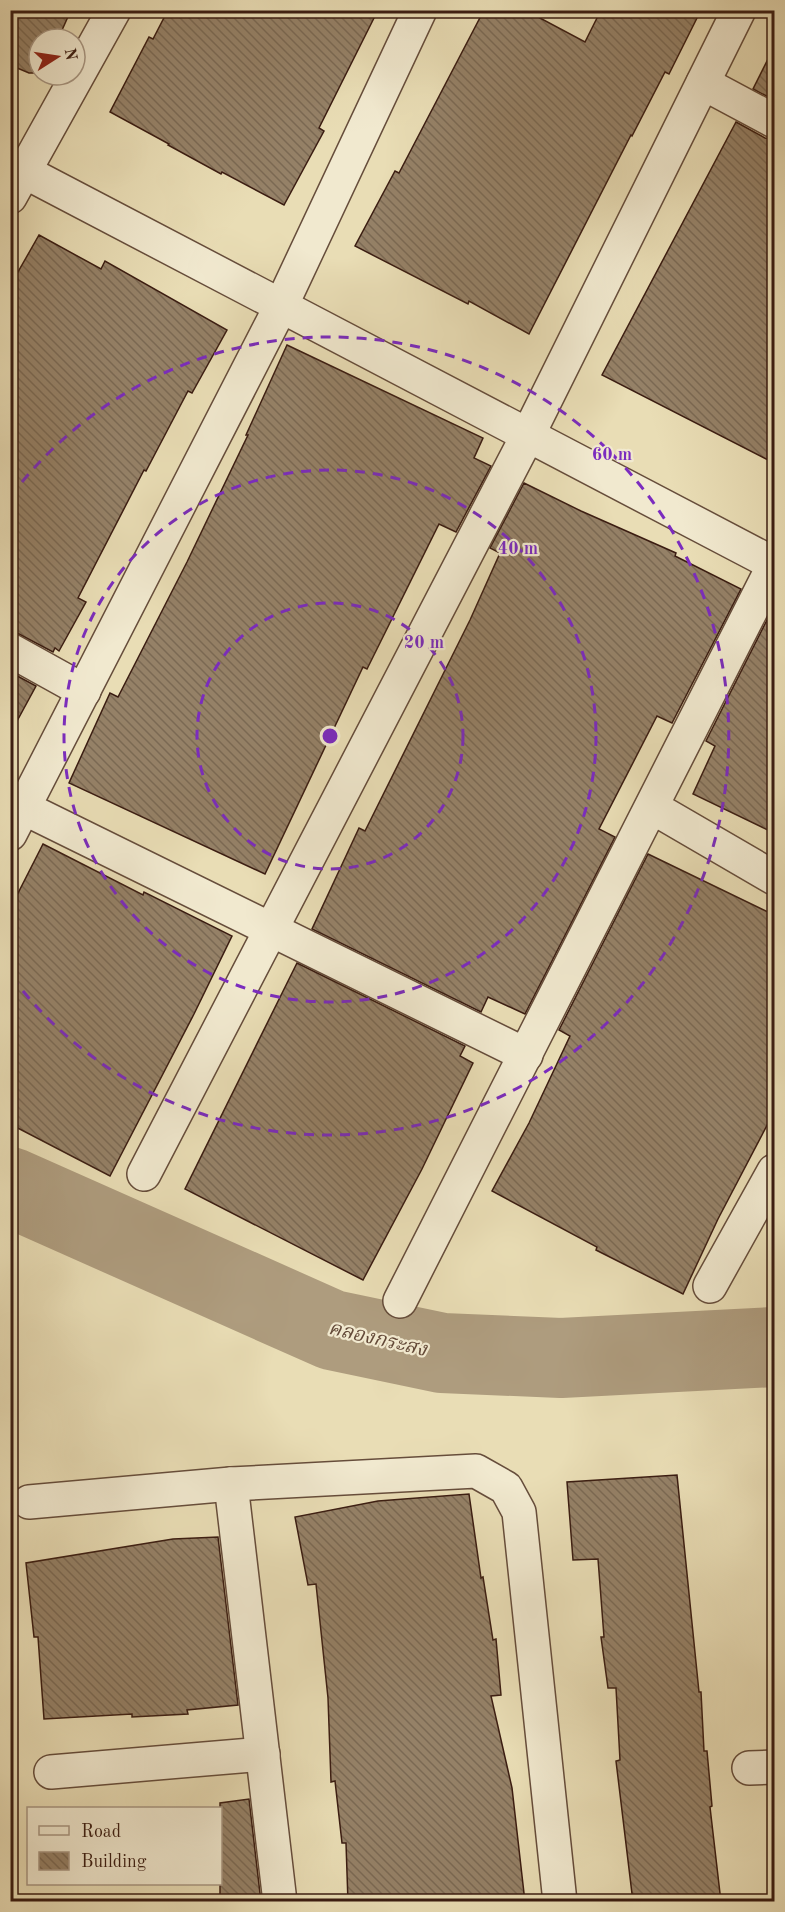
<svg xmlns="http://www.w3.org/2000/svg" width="785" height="1912" font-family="'Old Standard TT','Noto Serif Thai',serif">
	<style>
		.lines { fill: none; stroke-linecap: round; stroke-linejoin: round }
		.river { stroke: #ae9c7e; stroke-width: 80 }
		.building { fill: url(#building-back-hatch); stroke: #3b1d12; stroke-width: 1.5 }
		.minor-casing { stroke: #664d3b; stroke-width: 36 }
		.minor { stroke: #f1e9cf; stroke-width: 33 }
		.ring { fill: none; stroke: #7b2cbf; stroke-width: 3; stroke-dasharray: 10 8 }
		.labels { text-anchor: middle; stroke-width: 4.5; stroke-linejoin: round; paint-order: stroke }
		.water-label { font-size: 20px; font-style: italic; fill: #634938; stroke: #f1e9cf }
		.centre { fill: #7b2cbf; stroke: #f1e9cf; stroke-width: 3 }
		.ring-label { font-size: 18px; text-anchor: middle; font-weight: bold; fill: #7b2cbf; stroke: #f1e9cf; stroke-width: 4.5; stroke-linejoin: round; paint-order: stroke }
	</style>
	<defs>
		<pattern id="building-back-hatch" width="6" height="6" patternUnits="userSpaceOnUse" patternTransform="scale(1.5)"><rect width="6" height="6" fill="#958167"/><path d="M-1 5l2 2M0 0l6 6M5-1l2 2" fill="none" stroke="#7b6953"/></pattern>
	</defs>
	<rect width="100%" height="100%" fill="#e9ddb5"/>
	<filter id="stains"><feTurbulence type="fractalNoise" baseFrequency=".00333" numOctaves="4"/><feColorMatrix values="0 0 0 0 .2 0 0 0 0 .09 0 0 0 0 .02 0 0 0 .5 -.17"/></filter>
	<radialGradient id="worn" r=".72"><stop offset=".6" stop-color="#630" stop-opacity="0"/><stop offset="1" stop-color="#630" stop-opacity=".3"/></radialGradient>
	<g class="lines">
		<path class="river" d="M10,1187l322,143 110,23 119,5 213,-11"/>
	</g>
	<g class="building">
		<path d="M10,10h61l-13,29h-19v34h-10l-19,-8z"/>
		<path d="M168,10h210l-59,118 5,3 -40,74 -62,-33 -1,2 -53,-29 1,-1 -59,-32 39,-75 4,2z"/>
		<path d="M484,10h41l60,32 16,-32h100l-32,64 -4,-2 -33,64 -1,-1 -102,199 -60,-33 -1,3 -113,-58 40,-75 4,2z"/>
		<path d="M774,47v53l-21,-11z"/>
		<path d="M736,122l29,16 9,2v323l-172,-88z"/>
		<path d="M39,235l62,34 4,-8 122,69 -35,63 -4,-2 -42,80 -2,-1 -66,128 8,4 -27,49 -4,-3 -2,4 -34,-18 -9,-3v-345z"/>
		<path d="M287,345l196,93 -9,20 17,8 -35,66 -17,-8 -72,145 -4,-2 -98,207 -196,-91 41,-90 8,4 69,-135 61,-127h-2z"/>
		<path d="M524,483l57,28 95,42 -1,3 66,33 -69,134 -15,-7 -58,113 16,8 -90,177 -37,-17 -7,15 -169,-83 47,-101 6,3 105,-211 30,-67 -10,-5z"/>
		<path d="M774,606v227l-81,-39 22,-48 -9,-5z"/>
		<path d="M10,672l26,14 -26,48z"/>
		<path d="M43,844l100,51 1,-3 88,44 -38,78 -84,162 -100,-52v-215z"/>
		<path d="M648,854l126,61v197l-56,107 -35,75 -87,-44 1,-3 -105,-56 37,-68 41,-87 -11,-6z"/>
		<path d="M297,963l168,83 -5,10 13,7 -51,106 -59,111 -178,-91z"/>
		<path d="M677,1475l22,217h2l3,59h3l5,55 -2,1 11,95h-88l-17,-141 4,-1 -4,-72h-8l-7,-51h3l-6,-78 -25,1 -6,-78z"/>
		<path d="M469,1494l12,84 2,-1 10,63 3,-1 5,56 -10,1 21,92 13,114h-177l-2,-59h-4l-7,-62 -4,1 -3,-84 -12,-114 -8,1 -13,-68 83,-16z"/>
		<path d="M218,1537l20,168 -51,5 1,4 -56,3v-3l-88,5 -6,-82h-4l-8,-74 147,-24z"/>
		<path d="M249,1799l12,103h-41v-99z"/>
	</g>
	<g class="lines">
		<defs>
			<g id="minor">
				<path d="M703,83l71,38"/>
				<path d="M10,164l764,400"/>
				<path d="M10,197l104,-187"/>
				<path d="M10,650l74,41"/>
				<path d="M652,807l122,71"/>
				<path d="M24,808l502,247"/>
				<path d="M10,834l271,-528 139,-296"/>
				<path d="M144,1174l384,-739 211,-425"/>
				<path d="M710,1286l64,-115"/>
				<path d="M400,1301l374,-736"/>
				<path d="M231,1484l49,418"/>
				<path d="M29,1502l202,-18 245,-13 30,17 13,24 41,390"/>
				<path d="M749,1768l25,-1"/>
				<path d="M51,1772l212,-18"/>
			</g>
		</defs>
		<use href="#minor" class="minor-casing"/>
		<use href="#minor" class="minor"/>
	</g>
	<g class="ring">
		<circle cx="330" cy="736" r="133"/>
		<circle cx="330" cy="736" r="266"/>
		<path d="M11 496A399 399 0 1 1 11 976"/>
	</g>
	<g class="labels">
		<g class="water-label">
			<text transform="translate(378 1338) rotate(13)" y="7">คลองกระสง</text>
		</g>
	</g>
	<circle cx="330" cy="736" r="9" class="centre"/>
	<g class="ring-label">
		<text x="612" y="460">60 m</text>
		<text x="518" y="554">40 m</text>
		<text x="424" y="648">20 m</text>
	</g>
	<rect width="785" height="1912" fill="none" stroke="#e9ddb5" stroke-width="36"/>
	<rect x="12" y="12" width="761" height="1888" fill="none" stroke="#3b1d12" stroke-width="3"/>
	<rect x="18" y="18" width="749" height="1876" fill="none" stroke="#3b1d12" stroke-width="1.5"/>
	<rect x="27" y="1807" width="195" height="78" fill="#f1e9cf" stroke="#a89783" stroke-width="1.5"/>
	<rect x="39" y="1826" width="30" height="9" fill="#f1e9cf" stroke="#a89783" stroke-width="1.5"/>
	<text x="81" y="1837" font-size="18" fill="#3b1d12">Road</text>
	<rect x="39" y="1852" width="30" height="18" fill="url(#building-back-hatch)" stroke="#a89783" stroke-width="1.5"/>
	<text x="81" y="1867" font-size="18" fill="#3b1d12">Building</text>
	<g transform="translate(57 57) rotate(78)"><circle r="28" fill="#f1e9cf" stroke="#a89783" stroke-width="1.5"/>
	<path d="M0-4.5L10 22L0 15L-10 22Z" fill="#8f2418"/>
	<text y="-9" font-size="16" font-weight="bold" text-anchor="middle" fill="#3b1d12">N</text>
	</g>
	<rect width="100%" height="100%" filter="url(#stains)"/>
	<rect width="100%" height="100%" fill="url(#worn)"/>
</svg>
